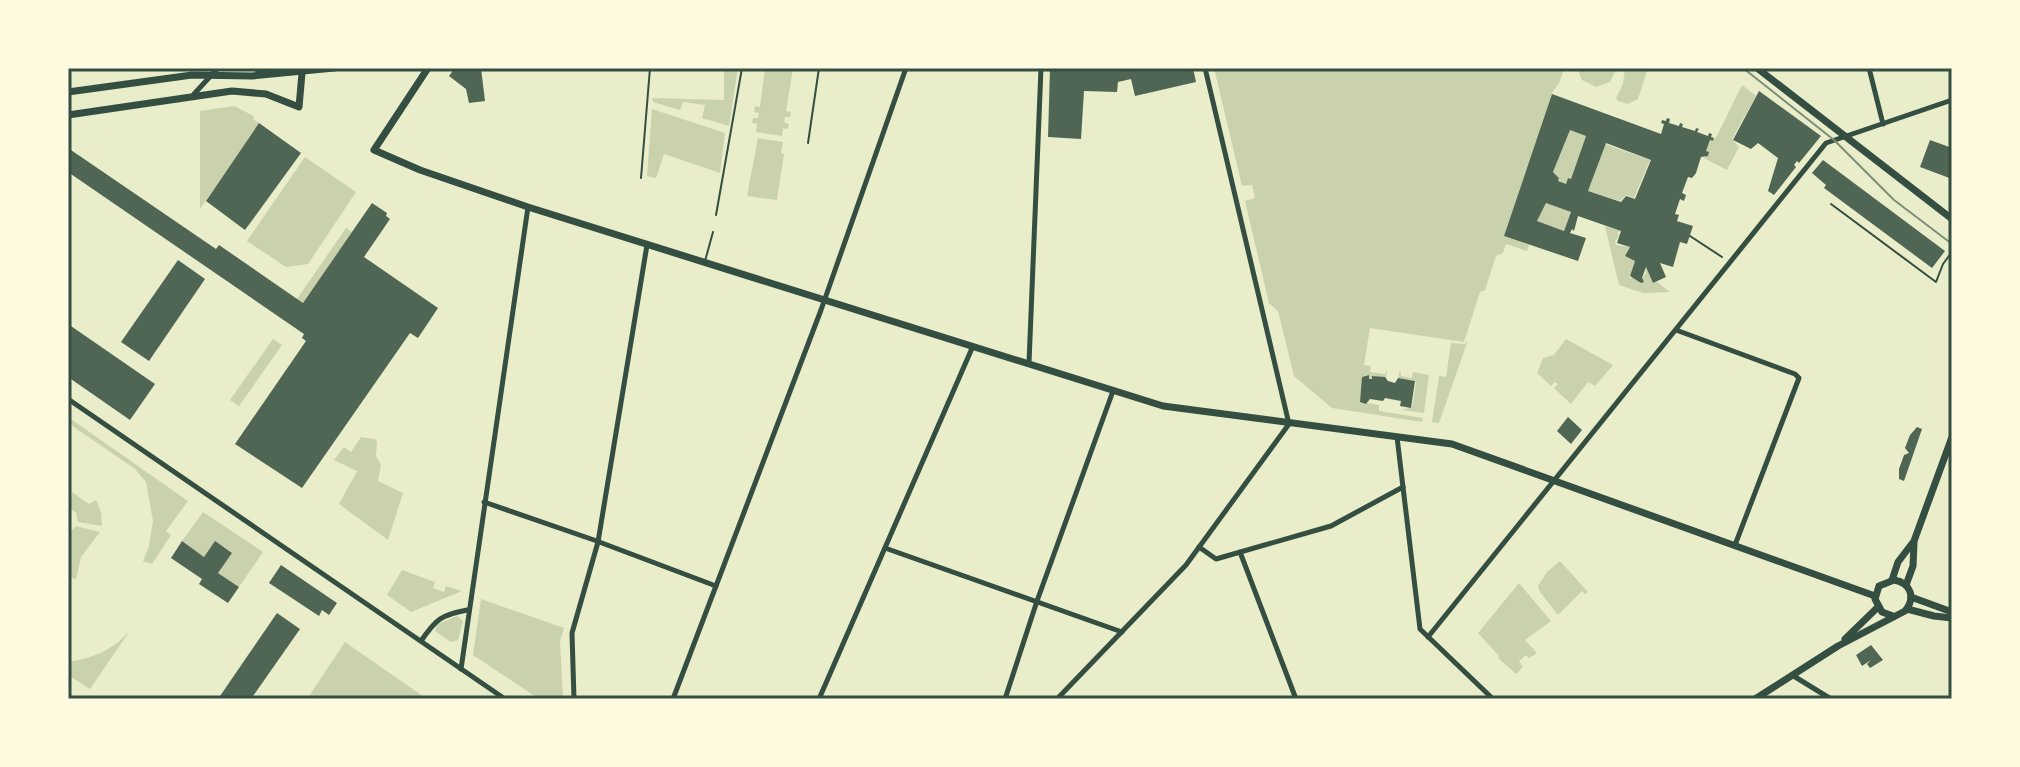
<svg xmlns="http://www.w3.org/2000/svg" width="2020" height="767" font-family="'Fira Sans Condensed',sans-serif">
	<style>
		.green { fill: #cad2ad }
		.building { fill: #4f6655; fill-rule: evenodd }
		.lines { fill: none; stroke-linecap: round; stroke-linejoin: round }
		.path { stroke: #344e41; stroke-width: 2 }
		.service { stroke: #344e41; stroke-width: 2 }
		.minor { stroke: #344e41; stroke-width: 5 }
		.secondary { stroke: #344e41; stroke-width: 7 }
		.primary { stroke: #344e41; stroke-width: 7 }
		.tram { stroke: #7c8e77; stroke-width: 2 }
		.neatline { fill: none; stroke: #344e41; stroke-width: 3 }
	</style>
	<rect width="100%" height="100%" fill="#e9edc9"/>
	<g class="green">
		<path d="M724,68h14l-9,58 -27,-8 3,-13 -22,-3 -3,8 -27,-8 -1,-4 72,2z"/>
		<path d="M765,68h28l-7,43 5,1 -1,5h-5l-1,5 5,2 -1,5 -5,-1 -1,8 -26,-4 1,-8 -5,-1 1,-5h5l1,-5 -5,-1 1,-6 5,1z"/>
		<path d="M1214,68l350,1 -5,14 -6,8 -49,145 25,9 -2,6 -21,-7 -3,9 -7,3 -11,34 -5,2 -16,50 -94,-14 -6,37 7,1 -1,6 15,2 2,-6 -1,10 -13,-2 -1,3h-3v-4l-6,1 -3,26 19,3v6l44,7 -1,4 -90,-14 -38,-32 -16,-65 -9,-8 -24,-102 10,-3 -3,-13 -10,1z"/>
		<path d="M1577,68h39v1l-6,13 -14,5 -14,-7z"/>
		<path d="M1625,68h23l-10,31 -10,5 -10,-3 -2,-3 7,-14z"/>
		<path d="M1742,85l14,11 -24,43 7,8 -12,23 -23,-12 5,-5 -3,-2 4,-11 3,1 5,-7z"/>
		<path d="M234,106l20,10 -1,3 6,4 -59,86v-98z"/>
		<path d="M652,109l73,24 -5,40 -56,-19 -8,24 -9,-2z"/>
		<path d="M1570,130l16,6 -15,43 -3,-1 -2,6 -8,-3 1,-3 -6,-6z"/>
		<path d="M758,138l25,4 -2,11 3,1 -7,46 -30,-4z"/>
		<path d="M1605,144l45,16 -16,38 -8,-3 -6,6 -32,-10z"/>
		<path d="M305,157l51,35 -48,72 -22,3 -39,-26z"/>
		<path d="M1546,203l25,9 -7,19 -27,-10z"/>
		<path d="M1605,226l16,5 -4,2 2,2 -4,7 1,3 14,2 -5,9 10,5 -6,17h13l4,-5v-6l7,16 4,-1 13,10 -27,1 -24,-8z"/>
		<path d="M346,228l6,4 -49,71 -6,-4z"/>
		<path d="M273,339l9,6 -43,61 -9,-6z"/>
		<path d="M1566,339l47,26 -18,21 -7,-4 -17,22 -17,-16 4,-4 -3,-2 -4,4 -14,-13 6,-15 11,-3z"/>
		<path d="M1468,340l-29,83 -7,-1 7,-46 7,1 5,-34 14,1z"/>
		<path d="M1400,370l1,6 11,2 1,-6 16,3 -5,38 -22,-3 10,-3 4,-24 -3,-3 -15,-2z"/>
		<path d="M68,417l120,84 -22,30 5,4 -19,29 -9,-3 6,-15 4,-25 -7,-39 -11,-13 -67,-46z"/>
		<path d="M361,437l14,2 2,3 -1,14 5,9 -3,16 25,12 -15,47 -49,-36 18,-33 -23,-11 10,-13 7,5z"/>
		<path d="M72,492l17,12 7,-4 5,12 1,14 -24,-4 -2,-9 -7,-6z"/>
		<path d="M203,512l60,40 -24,35 -21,-14 13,-21 -16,-10 -11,15 -22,-16z"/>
		<path d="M76,526l24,6 -19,25 -5,22 -8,-2v-43z"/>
		<path d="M1560,561l28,31 -3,2 -3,-3 -24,24 -18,-23 -2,-6 9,-14z"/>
		<path d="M402,570l33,12 -2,6 11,4 2,-6 16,5 -51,21 -24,-17z"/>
		<path d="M1519,583l32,38 -26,19 12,13 -8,5 -3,-3 -7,6 4,6 -7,7 -18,-16 1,-2 -21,-23z"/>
		<path d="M481,599l83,29 -4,13 3,58h-24l-66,-44z"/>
		<path d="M457,616l6,5 -5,19 -7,2 -16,-11 3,-7z"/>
		<path d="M131,629l-41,60 -22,-14v-13c26,-4 46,-12 63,-33z"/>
		<path d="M345,642l82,57h-120z"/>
	</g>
	<g class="building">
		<path d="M455,68h26l4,33 -16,2 -3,-14 -17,-13z"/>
		<path d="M1050,68h143l3,14 -61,14 -4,-17 -13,3 -1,10 -33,-1 -3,48 -33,-2z"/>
		<path d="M1759,91l62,45 -22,27 -2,-2 -3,4 2,2 -22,28 -6,-4 10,-33 -20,-15 -7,6 -18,-9z"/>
		<path d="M1552,94l109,40 3,-10 -3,-1 1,-3 4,1 1,-3 3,1 -1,4 10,3 1,-3 3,1 -1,3 13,4 1,-3 3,1 -2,3 11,4 1,-3 3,1 -1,3 3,1 -1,3 -3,-1 -4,11 3,1 -1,4 -7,1 -5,16 -4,5 -4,-1 -6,16 4,2 -2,6 -4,-2 -5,15 4,1 -2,6 16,5 -6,18 -7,-2 -7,25 -13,-4 6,14 -13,6 -7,-16 -4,11 2,4 -3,1 -11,-7 5,-15 -10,-5 5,-9 -13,-4 4,-12 -43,-15 -4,15 -2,-2 -2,4 16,5 -8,23 -74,-25zM1570,130l16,6 -15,43 -3,-1 -2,6 -8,-3 1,-3 -6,-6zM1606,143l45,17 -16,39 -9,-3 -5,6 -33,-11zM1546,203l25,9 -7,19 -27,-10z"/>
		<path d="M259,123l42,30 -56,77 -39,-29z"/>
		<path d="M1930,140l22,8v31l-32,-12z"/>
		<path d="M68,148l148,101 3,-4 84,58 69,-100 15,10 -1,3 4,3 -26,38 74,51 -20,30 -8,-5 -108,155 -67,-44 71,-103 -4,-3 2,-4 -236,-162z"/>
		<path d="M1823,160l122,91 -13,17 -108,-80 2,-3 -14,-12z"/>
		<path d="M178,260l27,19 -56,82 -28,-19z"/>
		<path d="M68,324l87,60 -25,36 -62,-43z"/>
		<path d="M1369,375v4h3v-3l13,1 3,4 7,2 3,-5 17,3 -4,27 -11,-2 1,-5 -16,-3 -2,3 -13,-2 -4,5 -6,-2 2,-25z"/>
		<path d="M1568,417l14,13 -11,14 -14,-13z"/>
		<path d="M1917,427l5,2 -18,52 -5,-2v-10l5,-14 5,-2 -4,-5 5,-13z"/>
		<path d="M182,541l22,16 11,-16 17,12 -14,20 21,14 -11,16 -29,-19 3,-5 -31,-21z"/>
		<path d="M281,565l56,38 -8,12 -7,-5 -3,6 -50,-33z"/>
		<path d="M277,613l23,16 -49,70h-33z"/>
		<path d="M1871,645l12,15 -13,8 -3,-4 4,-4 -9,6 -6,-11z"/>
	</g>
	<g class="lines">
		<path class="path" d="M1690,236l32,21"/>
		<g class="service">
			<path d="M808,143l11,-75"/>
			<path d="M641,178l9,-110"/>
			<path d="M1831,204l105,78 7,-18 9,-12"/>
			<path d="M716,215l26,-147"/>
			<path d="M705,261l8,-29"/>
		</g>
		<g class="minor">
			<path d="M254,68l11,6"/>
			<path d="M1869,68l14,56"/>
			<path d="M194,94l24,-26"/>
			<path d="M1676,330l119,44 4,4 -64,167"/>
			<path d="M1029,363l12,-295"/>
			<path d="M68,399l437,300"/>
			<path d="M1397,437l23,192 73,70"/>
			<path d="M484,502l110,38 122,46"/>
			<path d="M1199,547l17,12 115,-33 72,-39"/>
			<path d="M885,548l237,84"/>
			<path d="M1240,552l56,147"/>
			<path d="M1428,637l398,-494 126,-43"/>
			<path d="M421,641c15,-22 20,-26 46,-31"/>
			<path d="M461,669l67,-462"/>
			<path d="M1792,675l39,24"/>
			<path d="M574,699l-2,-66 26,-91 49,-297"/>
			<path d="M673,699l148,-389 85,-242"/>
			<path d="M819,699l154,-353"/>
			<path d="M1005,699l32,-98 76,-210"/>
			<path d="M1057,699l129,-134 103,-141 -84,-356"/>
		</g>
		<g class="secondary">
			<path d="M428,68l-54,82 46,20 108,37 635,199 289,38 423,152"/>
			<path d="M1757,68l195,151"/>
			<path d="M68,92l124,-17 60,1 82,-8"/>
			<path d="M68,115l164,-24 34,3 33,13 3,-34"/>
		</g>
		<g class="primary">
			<path d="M1892,580l6,-18 16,-21 38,-104"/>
			<path d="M1906,585l7,-19 1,-23"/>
			<path d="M1911,597l41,15"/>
			<path d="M1907,609l27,7 18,2"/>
			<path d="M1845,639l33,-32"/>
			<path d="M1755,699l83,-53 67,-35c11,-13 6,-28 -11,-31l-15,6 -4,13 7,13 11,4"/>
		</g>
		<path class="tram" d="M1743,68l91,72 60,60 58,44"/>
	</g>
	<rect width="2020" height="767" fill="none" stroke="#fefae0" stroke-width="140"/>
	<rect x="70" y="70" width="1880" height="627" class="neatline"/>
</svg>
